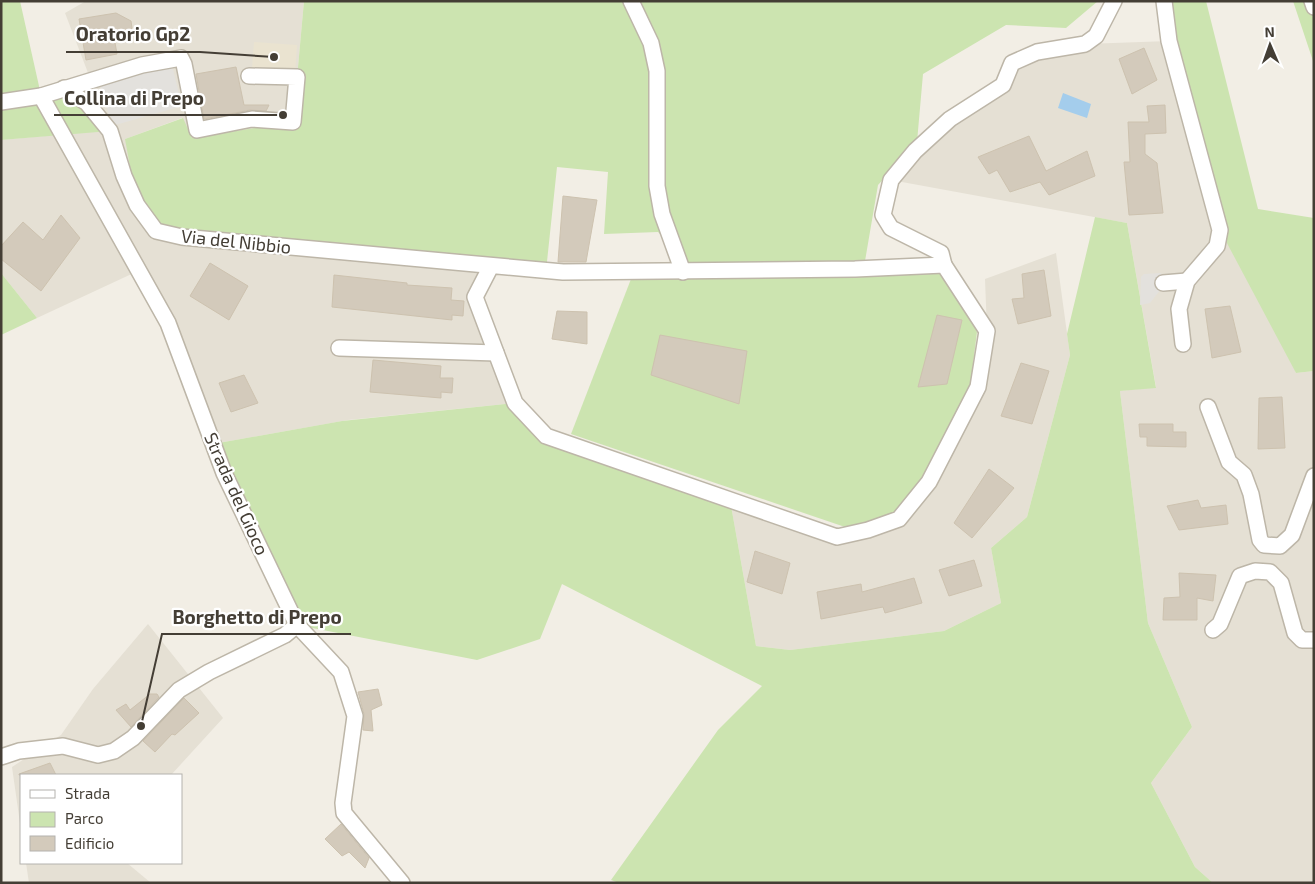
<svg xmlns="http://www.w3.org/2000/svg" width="1315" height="884" font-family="'Exo 2',sans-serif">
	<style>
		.residential { fill: #e5e0d4 }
		.education { fill: #eae3d0 }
		.green { fill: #cce4b0 }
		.parking { fill: #e3e1dd }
		.water { fill: #a4cdec }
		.building { fill: #d3cabb; stroke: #cdc2af }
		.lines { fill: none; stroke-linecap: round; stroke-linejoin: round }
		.minor-casing { stroke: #bdb6a8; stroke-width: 18 }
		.minor { stroke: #fff; stroke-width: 15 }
		.labels { text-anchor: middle; stroke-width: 4.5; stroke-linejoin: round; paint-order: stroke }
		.street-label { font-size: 18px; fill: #443e35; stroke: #fff }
		.leader { fill: none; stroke: #443e35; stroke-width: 2 }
		.callout-dot { fill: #443e35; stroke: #fff; stroke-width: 2 }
		.callout-label { font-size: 19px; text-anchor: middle; font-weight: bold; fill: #443e35; stroke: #fff; stroke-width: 4.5; stroke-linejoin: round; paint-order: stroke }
	</style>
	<rect width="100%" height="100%" fill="#f2eee5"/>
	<g class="residential">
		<path d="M86,1h218l-11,121 -101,16 -10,-20 -57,21 365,129 -15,29 40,106 -167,17 -135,24 -75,-173 -101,47 -36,-45v-133l109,-10 -45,-117z"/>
		<path d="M1169,41l127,332 18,-2v512h-101l-18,-16 -44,-84 41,-56 -44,-104 -28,-232 36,-4 -29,-164 -236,-43 24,-29 88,-66 9,-22 73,-19z"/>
		<path d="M1056,253l14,102 -43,162 -36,31 10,55 -57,28 -154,19 -34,-4 -26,-146 107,37 141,-150 9,-56 -2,-52z"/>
		<path d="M148,624l75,94 -52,57h-150v55l-9,-63 49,-32 32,-46z"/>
		<path d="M26,863h101l24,20h-122z"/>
	</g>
	<path class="education" d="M254,42l43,3 -2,27 -43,-3z"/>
	<g class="green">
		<path d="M1,1h19l21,94 23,-7 46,43 -109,9z"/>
		<path d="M304,1h794l-32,27 -60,-3 -83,49 -6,68 -39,43 -13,76 -175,3 -32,-32 -54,2 4,-62 -51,-5 -11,104 -390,-40 -19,-26 -12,-66 58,-21 9,20 101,-16z"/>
		<path d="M1164,1h42l52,208 56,9v153l-18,2 -76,-143z"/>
		<path d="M1293,1h21v63z"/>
		<path d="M1095,217l32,6 29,165 -36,3 28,232 44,104 -41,56 44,84 18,16h-594l-8,-3 107,-150 44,-44 -200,-102 -22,55 -63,21 -180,-35 -84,-181 129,-23 173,-18 31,33 184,64 26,146 34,4 154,-19 57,-28 -10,-55 36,-31 43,-162 -3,-21z"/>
		<path d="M946,267l31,65 -8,64 -66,118 -55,14 -277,-94 60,-155z"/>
		<path d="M1,273l36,45 -36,17z"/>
	</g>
	<g class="parking">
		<path d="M172,65l10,41 -70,20 -12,-42z"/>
		<path d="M1161,273l2,10 -2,6 -11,14 -10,2 1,-28 3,-3z"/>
	</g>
	<path class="water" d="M1063,93l28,11 -4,14 -29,-10z"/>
	<g class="building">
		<path d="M116,13l15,8 1,7 -5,6 -13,3 3,17 -31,6 -7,-41z"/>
		<path d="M1144,48l13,32 -25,14 -13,-35z"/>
		<path d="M236,67l8,38h25l-3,6 -16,-1 -46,9 -8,-45z"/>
		<path d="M1165,105l1,28 -21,1v20l12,9 6,50 -34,2 -5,-53h6l-2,-40h21l-2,-16z"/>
		<path d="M1029,136l17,35 41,-20 8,25 -46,19 -9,-13 -30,10 -13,-22 -8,4 -11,-17z"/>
		<path d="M563,196l34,4 -11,62h-28z"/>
		<path d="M61,215l19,23 -39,53 -40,-32v-13l22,-24 20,18z"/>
		<path d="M210,263l38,23 -19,34 -39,-24z"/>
		<path d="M1044,270l7,46 -33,8 -6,-25 12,-1 -2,-24z"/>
		<path d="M334,275l73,8v2l45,3 -1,12 13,1 -1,15 -11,-1v5l-120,-13z"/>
		<path d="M1230,306l11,46 -29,6 -7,-49z"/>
		<path d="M557,311l30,1v32l-35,-5z"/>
		<path d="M937,315l25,5 -15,64 -29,3z"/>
		<path d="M660,335l87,16 -8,53 -88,-29z"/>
		<path d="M373,360l68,6 -1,12h13l-1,15 -11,-1v6l-71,-6z"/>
		<path d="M1021,363l28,8 -17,53 -31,-8z"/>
		<path d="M244,375l14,28 -27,9 -12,-29z"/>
		<path d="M1282,397l3,51 -27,1 1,-51z"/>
		<path d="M1139,424h34v8h13v15l-39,-1v-9h-7z"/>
		<path d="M989,469l25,19 -42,50 -18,-15z"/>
		<path d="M1198,500l3,8 25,-3 2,19 -49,6 -12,-24z"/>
		<path d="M755,551l35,12 -8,31 -35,-12z"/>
		<path d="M974,560l8,26 -33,10 -10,-26z"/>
		<path d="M1179,573l37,2 -3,26 -16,-3v22h-34l1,-22 16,-1z"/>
		<path d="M914,578l8,25 -37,10 -2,-6 -62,12 -4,-27 44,-8 1,8z"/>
		<path d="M378,689l4,16 -11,5 2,21 -10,-1 1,-16 -6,-22z"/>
		<path d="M150,694h7l2,3 -28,30 -15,-17 10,-6 4,6z"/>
		<path d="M184,698l15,15 -24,22 -3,-1 -17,18 -12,-11z"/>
		<path d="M50,763l6,12h-37v-1z"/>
		<path d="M341,824l28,34 -4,10 -16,-16 -7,4 -17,-17z"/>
	</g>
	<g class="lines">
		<defs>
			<g id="minor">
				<path d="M631,1l20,42 6,28v115l5,28 21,58"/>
				<path d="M1164,1l5,40 51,189 -3,16 -30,35 -8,28 4,35"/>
				<path d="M1312,1l2,6"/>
				<path d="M64,88l23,15 23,28 14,45 13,29 19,26 26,6 381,35 292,-3 89,-4 43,66 -9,56 -49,95 -30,37 -31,11 -31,7 -291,-101 -31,-33 -40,-106 15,-29"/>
				<path d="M41,96l127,227 56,150 73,152 44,47 14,44 -12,87 1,10 58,70"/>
				<path d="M1,102l40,-6 101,-31 39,-7 3,6 13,66 55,-11 41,3 4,-45 -48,-1"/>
				<path d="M944,265l-3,-12 -50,-25 -8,-13 8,-35 24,-29 35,-32 53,-34 9,-22 25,-11 48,-8 11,-8 18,-35"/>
				<path d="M1163,283l24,-2"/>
				<path d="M339,348l157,5"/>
				<path d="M1208,407l21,55 15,13 7,19 9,46 4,5 16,1 12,-11 22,-59"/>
				<path d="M1213,630l7,-6 20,-48 15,-5 15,1 11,11 14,50 7,7h12"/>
				<path d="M1,757l18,-6 44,-5 35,9 16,-4 19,-13 46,-48 30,-18 76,-37 12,-10"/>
			</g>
		</defs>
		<use href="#minor" class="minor-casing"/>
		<use href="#minor" class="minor"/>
	</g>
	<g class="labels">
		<g class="street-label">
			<text transform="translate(236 242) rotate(6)" y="6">Via del Nibbio</text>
			<text transform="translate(236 494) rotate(66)" y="6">Strada del Gioco</text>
		</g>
	</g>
	<path class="leader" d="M274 57L200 52H66M283 115L214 115H54M141 726L162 634H351"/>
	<g class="callout-dot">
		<circle cx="274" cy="57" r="5"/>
		<circle cx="283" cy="115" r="5"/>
		<circle cx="141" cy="726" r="5"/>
	</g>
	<g class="callout-label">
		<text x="133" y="41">Oratorio Gp2</text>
		<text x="134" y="105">Collina di Prepo</text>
		<text x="257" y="624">Borghetto di Prepo</text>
	</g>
	<rect width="1315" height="884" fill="none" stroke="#443e35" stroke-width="5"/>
	<rect x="20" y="774" width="162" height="90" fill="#ffffff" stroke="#b4b2ae"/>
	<rect x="30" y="790" width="25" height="8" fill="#ffffff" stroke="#b4b2ae"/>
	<text x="65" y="799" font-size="15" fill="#443e35">Strada</text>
	<rect x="30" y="812" width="25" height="15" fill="#cce4b0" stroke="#b4b2ae"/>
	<text x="65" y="824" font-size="15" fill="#443e35">Parco</text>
	<rect x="30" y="836" width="25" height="15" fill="#d3cabb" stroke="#b4b2ae"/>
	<text x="65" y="849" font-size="15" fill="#443e35">Edificio</text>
	<g transform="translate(1270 45) rotate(358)" stroke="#ffffff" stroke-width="4" paint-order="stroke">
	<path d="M0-4L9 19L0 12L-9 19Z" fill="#443e35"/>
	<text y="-8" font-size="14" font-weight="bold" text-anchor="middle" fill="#443e35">N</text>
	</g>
</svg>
